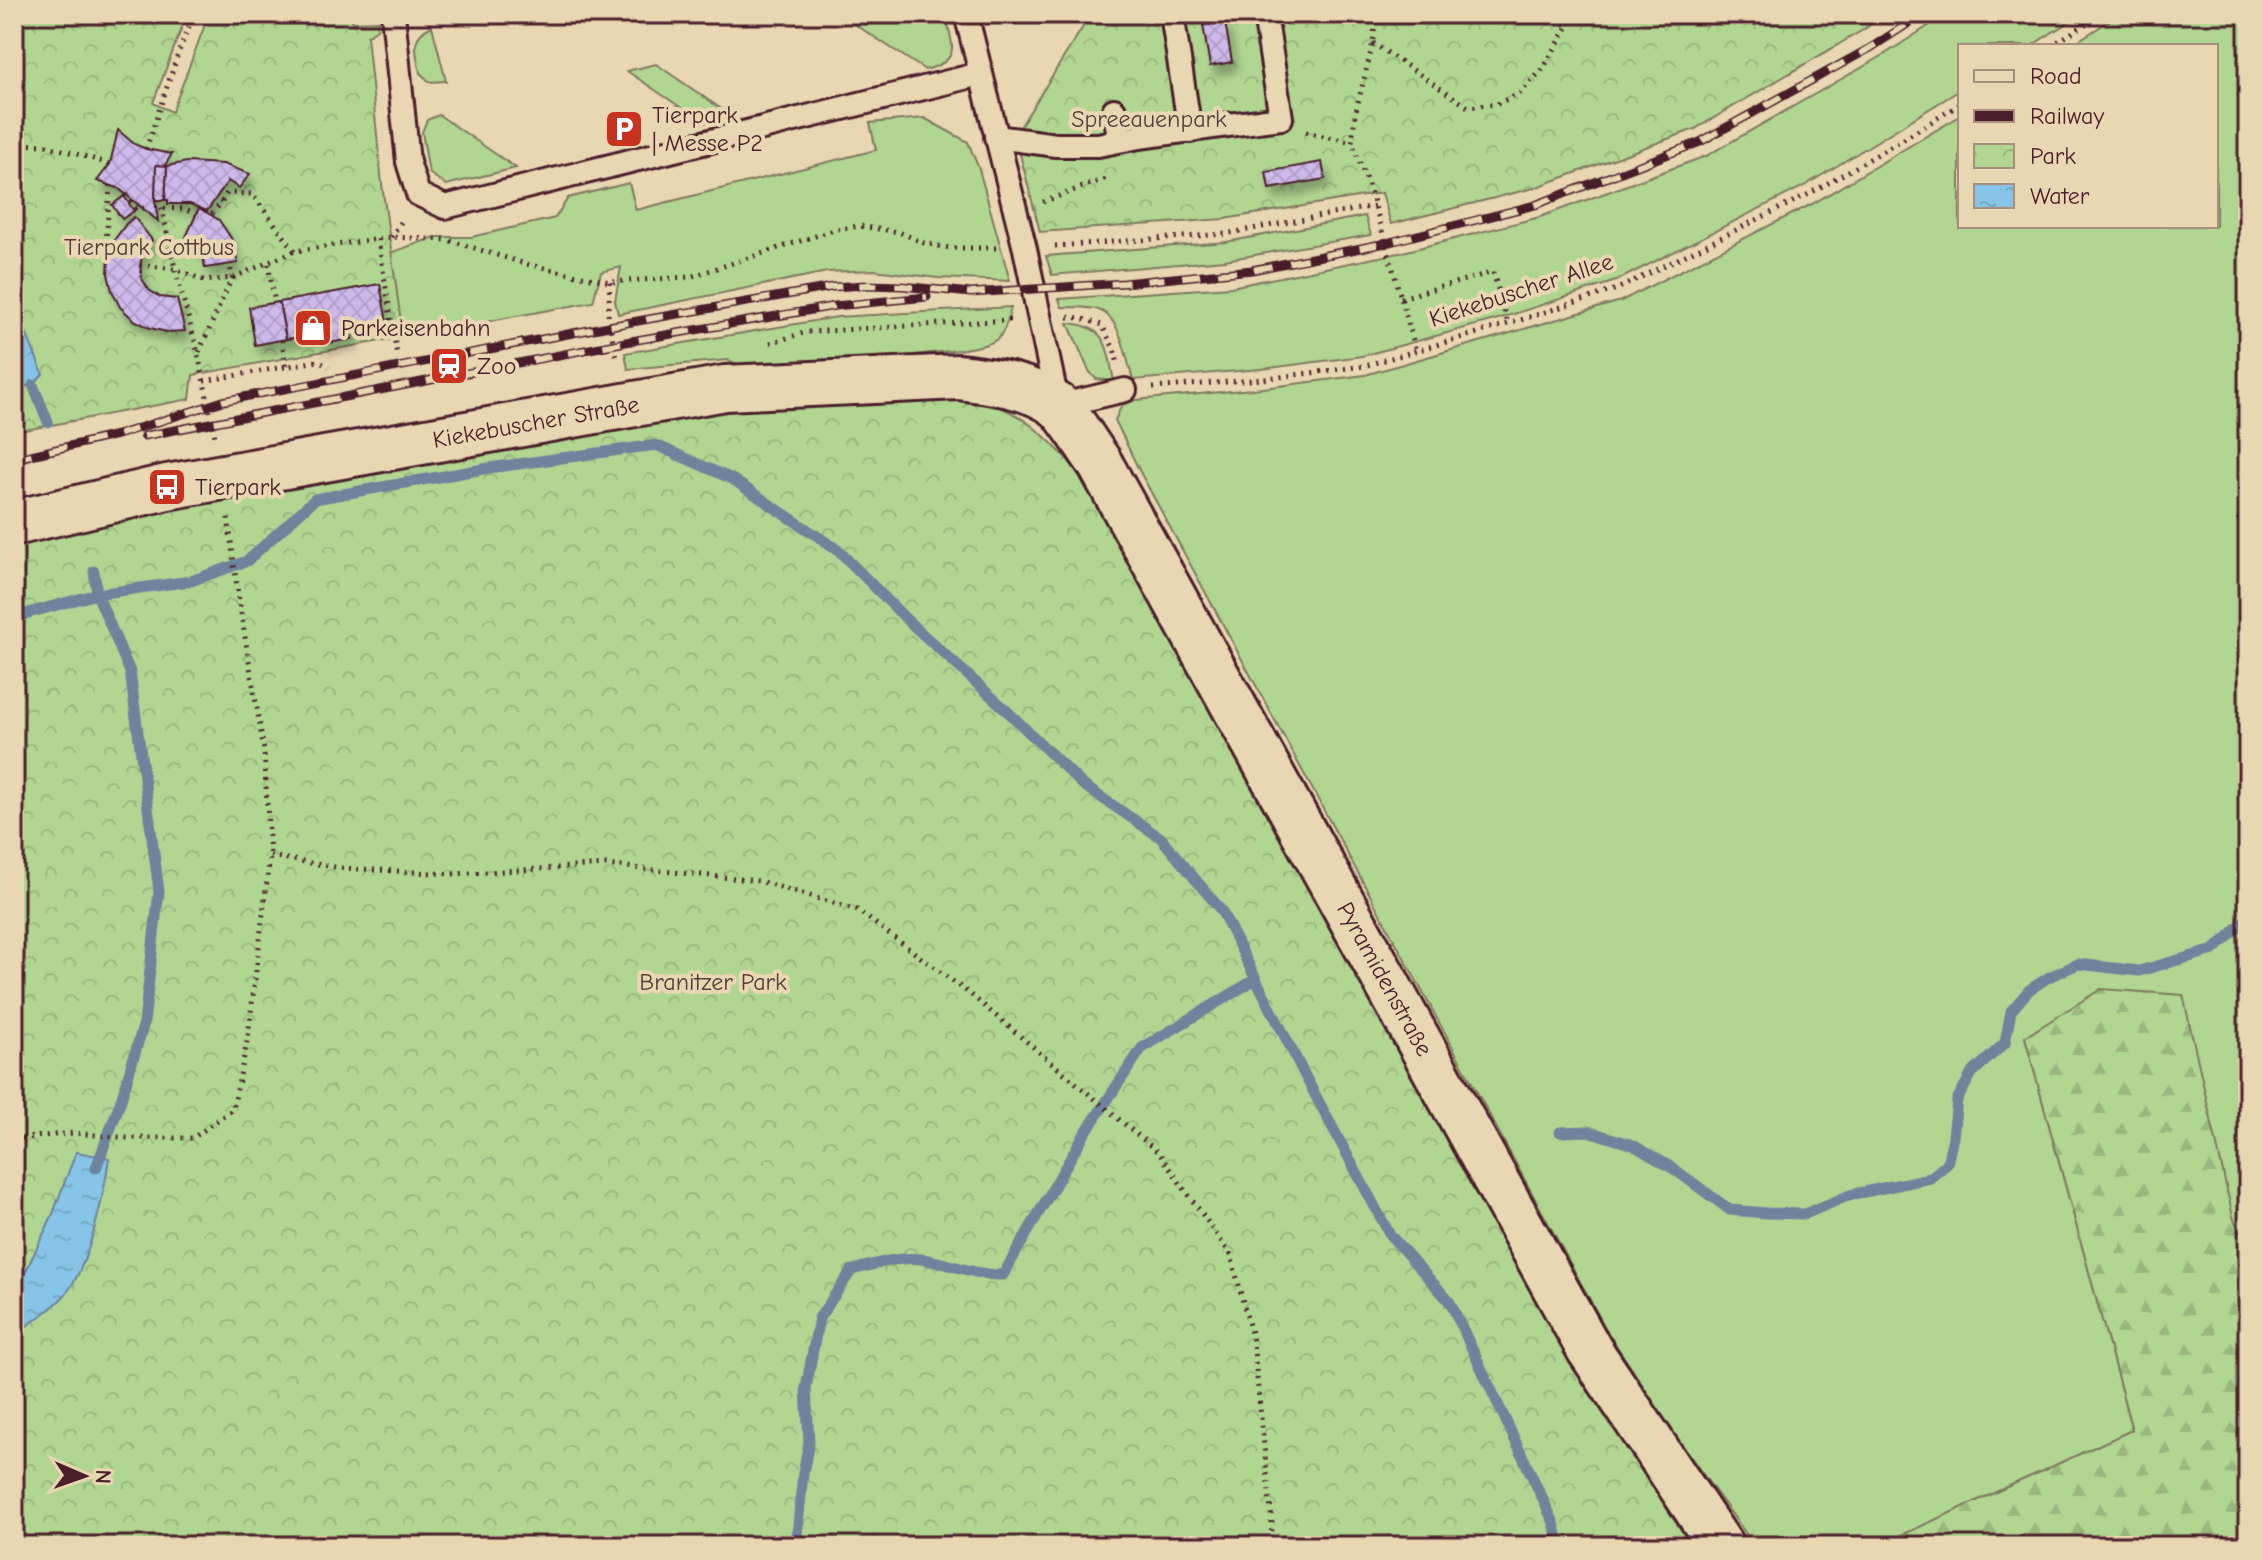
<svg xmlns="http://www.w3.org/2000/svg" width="2262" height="1560" font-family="'Comic Neue',sans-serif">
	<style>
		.green { fill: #b1d692; stroke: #7e7a5e; stroke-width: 2 }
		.forest { fill: url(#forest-firs); stroke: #7e7a5e; stroke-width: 2 }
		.park { fill: url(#park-crowns); stroke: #7e7a5e; stroke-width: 2 }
		.water { fill: url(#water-ripples); stroke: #6e839c; stroke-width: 2 }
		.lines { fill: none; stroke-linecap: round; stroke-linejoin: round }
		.stream { stroke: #6e839c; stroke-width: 11 }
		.building { fill: url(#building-cross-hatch); stroke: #4a1f2b; stroke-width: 2; filter: url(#shadow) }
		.service-casing { stroke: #4a1f2b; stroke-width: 28 }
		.tertiary-casing { stroke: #4a1f2b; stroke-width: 50 }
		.path { stroke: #4a1f2b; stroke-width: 5; stroke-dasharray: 2 6; stroke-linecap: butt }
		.service { stroke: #e9d7b4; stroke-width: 22 }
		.tertiary { stroke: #e9d7b4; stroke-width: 44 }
		.rail-casing { stroke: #4a1f2b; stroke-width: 9 }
		.rail { stroke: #e9d7b4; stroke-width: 6; stroke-dasharray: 18; stroke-linecap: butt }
		.labels { text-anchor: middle; stroke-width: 8; stroke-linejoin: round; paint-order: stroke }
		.poi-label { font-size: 24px; fill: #4a1f2b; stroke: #e9d7b4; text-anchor: start }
		.park-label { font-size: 24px; fill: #593a3a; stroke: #e9d7b4 }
		.street-label { font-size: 24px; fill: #4a1f2b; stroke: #e9d7b4 }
	</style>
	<defs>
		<pattern id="forest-firs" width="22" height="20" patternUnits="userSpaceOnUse" patternTransform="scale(2)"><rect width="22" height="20" fill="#b1d692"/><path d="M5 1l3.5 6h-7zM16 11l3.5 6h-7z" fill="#9ab77e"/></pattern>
		<pattern id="park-crowns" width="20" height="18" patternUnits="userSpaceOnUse" patternTransform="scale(2)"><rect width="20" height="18" fill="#b1d692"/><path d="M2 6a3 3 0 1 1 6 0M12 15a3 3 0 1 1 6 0" fill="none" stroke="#9ab77e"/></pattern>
		<pattern id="water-ripples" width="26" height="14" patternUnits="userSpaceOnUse" patternTransform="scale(2)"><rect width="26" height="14" fill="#86c5e7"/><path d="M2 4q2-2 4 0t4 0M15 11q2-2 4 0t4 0" fill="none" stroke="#75a9c6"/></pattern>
		<pattern id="building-cross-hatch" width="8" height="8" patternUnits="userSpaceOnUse" patternTransform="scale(2)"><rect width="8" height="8" fill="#cebaea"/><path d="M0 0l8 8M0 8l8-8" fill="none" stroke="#b29fc9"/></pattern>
		<filter id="shadow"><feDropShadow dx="5" dy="9" stdDeviation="4" flood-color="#0004"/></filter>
	</defs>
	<rect width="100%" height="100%" fill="#e9d7b4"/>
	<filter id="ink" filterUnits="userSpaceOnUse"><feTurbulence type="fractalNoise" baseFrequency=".0125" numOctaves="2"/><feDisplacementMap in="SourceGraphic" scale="16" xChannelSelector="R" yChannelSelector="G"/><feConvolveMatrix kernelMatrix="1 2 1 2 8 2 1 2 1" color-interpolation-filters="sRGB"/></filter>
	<g filter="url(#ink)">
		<g class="green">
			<path d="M861,14h84c7,31 18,46 -20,56l-80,-52z"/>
			<path d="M1947,14h134l-50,32h-71v44l-154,95 -190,96 -118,38 -136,37 -101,13 -128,11c-6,-19 -12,-61 -32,-69 -11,-5 -27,-3 -39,-4l-3,-8 172,-12 168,-34 141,-36 166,-61 176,-100z"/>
			<path d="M2120,14h128v1238l-15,-35 -208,-180 107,393 -254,116h-123l-74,-102 -73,-111 -468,-861 -25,-52 7,-15 14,-5 127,-12 102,-13 256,-74 191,-97 148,-88v110h256v-180h-146z"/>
			<path d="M432,26l14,55 -16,1 -10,-9c-4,-22 -11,-36 12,-47z"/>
			<path d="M656,64l77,53 -29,6 -77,-52z"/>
			<path d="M439,115l77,53 -70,17 -17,-12 -7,-41 5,-12z"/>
			<path d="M924,118l44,24 11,27 31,112 -72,-3 -64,-8 -47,2 -209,42 -3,-13 6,-34 -20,5 -8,30 -190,35 -13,-84 45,-16h36l84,-19 13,-20 61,-15 7,27 240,-60 -6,-27z"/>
			<path d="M1365,216l6,19 -146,25 -173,15 -6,-19 180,-14z"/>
			<path d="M1011,307c-8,38 -16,36 -52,43l-203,22 -28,-12 -100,9 -3,-16 212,-36z"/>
			<path d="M1068,323c40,3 39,25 46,58l-18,-2 -7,-8z"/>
		</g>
		<path class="forest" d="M2101,989l82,6 50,222 15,35v294h-370l254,-116 -107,-393z"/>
		<g class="park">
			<path d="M14,14h173l-34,89 19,9 37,-98h143v8l26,-1 -1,8 -10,7 15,148 21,153 -210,38 -3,24 -176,33z"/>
			<path d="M1091,14h795l-23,16 -168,99 -161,59 -143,36 -9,-31 -158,26 -184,13 -21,-82 -2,-18z"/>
			<path d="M958,398c12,2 26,3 37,7 35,13 59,40 84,67l496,889 67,111 53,74h-1681v-999l235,-57 480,-85z"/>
		</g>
		<g class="water">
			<path d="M14,303l29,71 -10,11 -19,3z"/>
			<path d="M76,1152l33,6c-5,36 -20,112 -46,139 -14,15 -33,26 -49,38v-39l38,-80z"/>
		</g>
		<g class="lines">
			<g class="stream">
				<path d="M33,385l15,37"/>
				<path d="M94,571l3,23 33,78 29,219 -15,132 -24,80 -24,65"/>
				<path d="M14,617l83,-23 94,-13 56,-20 68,-62 174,-31 167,-23 76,34 106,71 68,69 99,90 78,76 78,53 60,72 83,164 86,161 60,67 104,221 6,23"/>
				<path d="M1560,1132l28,-1 45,14 41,24 56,41 37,3 38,1 45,-19 80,-17 17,-14 6,-27 4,-37 15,-27 33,-30 6,-32 18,-21 20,-13 29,-13 61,7 75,-21 34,-32"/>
				<path d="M796,1546l7,-73 6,-31 -3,-54 13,-70 33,-48c21,-5 47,-14 69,-11 28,3 53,17 82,16l79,-137 60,-90 114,-69"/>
			</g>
		</g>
		<g class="building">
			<path d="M1225,22l7,40 -22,4 -7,-41z"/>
			<path d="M118,130l16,14 12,5 26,5 -16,25 -1,21 3,21 -40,-33 -21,-7 13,-17z"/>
			<path d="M187,162l36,2 27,10 -11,14 -11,-7 -21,30 -17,-7h-22v-4h-3l2,-34z"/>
			<path d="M1322,162l3,17 -56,10 -3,-17z"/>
			<path d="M156,165l11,1 -2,34h-10z"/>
			<path d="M124,196l10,15 -12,8 -10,-14z"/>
			<path d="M199,208l20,12 12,18 7,25 -33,5 -2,-13 -7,-11 -10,-7z"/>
			<path d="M134,217l18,23 -9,14 -3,11 2,14 7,11 11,7 17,2 8,32 -18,1 -17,-4 -16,-8 -14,-13 -8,-16 -4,-17 1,-18 6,-17 11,-15z"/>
			<path d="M380,284l7,39 -37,6 2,10 -30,5 -2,-10 -34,5 -7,-37z"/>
			<path d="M279,302l7,37 -31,6 -6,-38z"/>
		</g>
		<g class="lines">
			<defs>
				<g id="service">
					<path d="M393,14l15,148 10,32 27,13 535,-133"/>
					<path d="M966,14l59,235 33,157 67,-16"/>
					<path d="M1172,14l18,117"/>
					<path d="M1114,110l6,30"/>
					<path d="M996,137l60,8h42l41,-8 142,-19 -16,-104"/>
				</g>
				<path id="tertiary" d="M14,523l153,-36 558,-99 234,-11c33,4 70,8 98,28 12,10 31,42 42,57l490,887 132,197"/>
			</defs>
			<use href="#service" class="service-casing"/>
			<use href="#tertiary" class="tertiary-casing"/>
			<g class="path">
				<path d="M1376,14l-3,29 -18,72 -3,27 20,53 44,156"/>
				<path d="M1477,14l4,3 88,7"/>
				<path d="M1373,43l95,64 29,-3 23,-11 23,-24 32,-55"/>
				<path d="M2051,46l50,-32"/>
				<path d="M1306,132l46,10"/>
				<path d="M14,144l32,1 64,19"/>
				<path d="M146,149l33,-98 15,-37"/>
				<path d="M110,185l-4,57 6,6"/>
				<path d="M126,194l10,14h8"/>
				<path d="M160,200l15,69 23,84 17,84"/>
				<path d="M222,202l5,-9 25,1 43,57"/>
				<path d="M1043,202l61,-23 3,-4"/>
				<path d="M156,208l28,1 13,6"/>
				<path d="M212,214l10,-12 -6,-3"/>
				<path d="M391,237l12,-18"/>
				<path d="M378,239l19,116"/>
				<path d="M1055,246l170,-12 150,-28"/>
				<path d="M268,264l7,39"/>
				<path d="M140,265l35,4 31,12 26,-3 63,-27 96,-14 57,3 78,24 84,18 80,-5 144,-47 25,-4 40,6 25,11 25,5h48"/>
				<path d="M610,282l-2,35 8,39"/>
				<path d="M1401,298l92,-26 15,52"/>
				<path d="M1068,317l12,1 22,7 12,24 4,15"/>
				<path d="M282,340l4,27"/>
				<path d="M770,343l37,-11 203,-12"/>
				<path d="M199,352l33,-74 -2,-13"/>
				<path d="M204,381l114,-20 11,6"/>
				<path d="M1153,388l111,-9 100,-13 144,-42 109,-35 192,-95 100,-58 51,-32"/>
				<path d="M270,856l70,12 112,6 154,-9 153,16 98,29 113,84 189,159 72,102 22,86 19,180 -1,25"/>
				<path d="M14,1139l60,-6 53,5h66l40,-29 15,-72 22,-181 -6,-105 -26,-156 -10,-78"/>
			</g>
			<use href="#service" class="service"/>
			<use href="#tertiary" class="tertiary"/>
			<defs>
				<g id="rail">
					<path d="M144,436l487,-95 204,-35 92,-9"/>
					<path d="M14,459l103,-24 106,-34 386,-75 223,-39 35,-2 35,1 69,7 153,-10 128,-13 134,-27 149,-38 165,-63 172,-95 51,-33"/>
				</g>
			</defs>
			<use href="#rail" class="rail-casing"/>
			<use href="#rail" class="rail"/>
		</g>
	</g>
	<defs>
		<symbol id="parking-square" viewBox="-11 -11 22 22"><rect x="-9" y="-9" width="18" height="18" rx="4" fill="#c8321e" stroke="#e9d7b4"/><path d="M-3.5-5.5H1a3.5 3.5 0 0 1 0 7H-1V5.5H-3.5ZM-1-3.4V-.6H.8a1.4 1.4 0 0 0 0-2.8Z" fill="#fff"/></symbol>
		<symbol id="shop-square" viewBox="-11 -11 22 22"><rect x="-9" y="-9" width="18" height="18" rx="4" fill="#c8321e" stroke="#e9d7b4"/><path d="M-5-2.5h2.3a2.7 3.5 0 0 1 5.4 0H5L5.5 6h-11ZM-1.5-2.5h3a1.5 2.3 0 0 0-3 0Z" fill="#fff"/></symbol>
		<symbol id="station-square" viewBox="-11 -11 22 22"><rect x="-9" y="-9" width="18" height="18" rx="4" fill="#c8321e" stroke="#e9d7b4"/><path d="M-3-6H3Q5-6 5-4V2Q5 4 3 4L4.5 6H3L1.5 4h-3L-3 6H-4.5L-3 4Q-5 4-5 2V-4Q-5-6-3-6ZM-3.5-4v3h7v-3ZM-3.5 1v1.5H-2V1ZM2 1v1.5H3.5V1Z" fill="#fff"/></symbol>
		<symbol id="bus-square" viewBox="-11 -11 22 22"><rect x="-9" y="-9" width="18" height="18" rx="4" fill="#c8321e" stroke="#e9d7b4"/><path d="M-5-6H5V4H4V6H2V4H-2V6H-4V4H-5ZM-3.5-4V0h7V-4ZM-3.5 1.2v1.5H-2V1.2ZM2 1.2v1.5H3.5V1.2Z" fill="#fff"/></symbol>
	</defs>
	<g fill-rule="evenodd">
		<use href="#parking-square" x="602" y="107" width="44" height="44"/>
		<use href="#shop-square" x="291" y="306" width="44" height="44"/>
		<use href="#station-square" x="427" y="344" width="44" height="44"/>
		<use href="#bus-square" x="145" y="465" width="44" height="44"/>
	</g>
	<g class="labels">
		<g class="poi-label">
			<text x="652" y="123">Tierpark<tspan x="652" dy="28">| Messe P2</tspan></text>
			<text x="341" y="336">Parkeisenbahn</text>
			<text x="477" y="374">Zoo</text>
			<text x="195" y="495">Tierpark</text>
		</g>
		<g class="park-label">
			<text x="1149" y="127">Spreeauenpark</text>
			<text x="149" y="255">Tierpark Cottbus</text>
			<text x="713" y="990">Branitzer Park</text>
		</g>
		<g class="street-label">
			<text transform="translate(1521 290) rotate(-18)" y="8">Kiekebuscher Allee</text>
			<text transform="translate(536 422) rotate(-10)" y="8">Kiekebuscher Straße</text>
			<text transform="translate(1385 979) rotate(61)" y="8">Pyramidenstraße</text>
		</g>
	</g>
	<rect width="2262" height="1560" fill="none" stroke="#e9d7b4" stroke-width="48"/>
	<rect x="24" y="24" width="2214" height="1512" fill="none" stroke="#4a1f2b" stroke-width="3" filter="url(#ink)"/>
	<rect x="1958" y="44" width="260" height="184" fill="#e9d7b4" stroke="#a98d7d" stroke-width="2"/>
	<rect x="1974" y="70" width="40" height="12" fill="#e9d7b4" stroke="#a98d7d" stroke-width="2"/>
	<text x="2030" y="84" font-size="24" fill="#4a1f2b">Road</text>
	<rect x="1974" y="110" width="40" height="12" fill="#4a1f2b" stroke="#a98d7d" stroke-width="2"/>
	<text x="2030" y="124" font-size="24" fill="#4a1f2b">Railway</text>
	<rect x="1974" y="144" width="40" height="24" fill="url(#park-crowns)" stroke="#a98d7d" stroke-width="2"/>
	<text x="2030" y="164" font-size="24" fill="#4a1f2b">Park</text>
	<rect x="1974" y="184" width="40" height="24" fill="url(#water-ripples)" stroke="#a98d7d" stroke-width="2"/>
	<text x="2030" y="204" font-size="24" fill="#4a1f2b">Water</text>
	<g transform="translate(84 1476) rotate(92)" stroke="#e9d7b4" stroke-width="6" paint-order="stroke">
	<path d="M0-6L14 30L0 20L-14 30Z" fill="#4a1f2b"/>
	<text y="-12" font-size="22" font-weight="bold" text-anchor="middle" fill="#4a1f2b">N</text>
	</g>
</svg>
